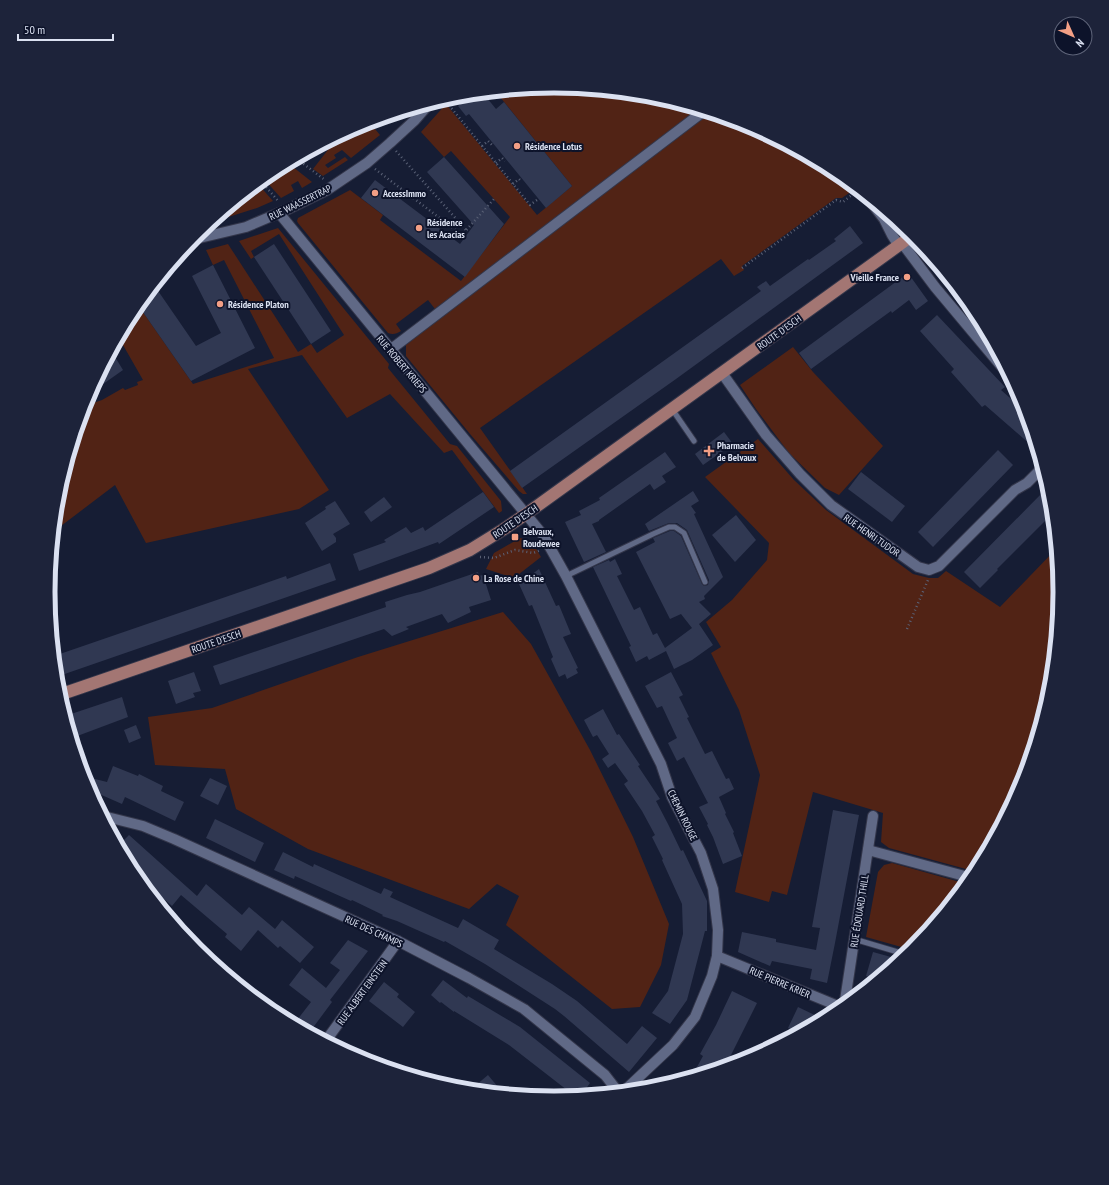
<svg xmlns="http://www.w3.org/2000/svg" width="1109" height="1185" font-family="'PT Sans Narrow',sans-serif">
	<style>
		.green { fill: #512315 }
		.building { fill: #303852 }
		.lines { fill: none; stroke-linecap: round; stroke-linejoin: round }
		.service-casing { stroke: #33364a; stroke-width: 7 }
		.minor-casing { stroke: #33364a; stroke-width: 12 }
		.primary-casing { stroke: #33364a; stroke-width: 14 }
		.path { stroke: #5b6277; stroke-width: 2.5; stroke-dasharray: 1 3; stroke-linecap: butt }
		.service { stroke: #606986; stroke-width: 5 }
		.minor { stroke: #606986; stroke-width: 10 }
		.primary { stroke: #a37673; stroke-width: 12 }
		.poi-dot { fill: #f39f85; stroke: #0d132a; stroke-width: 1.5 }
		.labels { text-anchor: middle; stroke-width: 4; stroke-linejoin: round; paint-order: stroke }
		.poi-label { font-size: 10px; font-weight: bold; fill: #dbe1f1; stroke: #0d132a; text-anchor: start }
		.street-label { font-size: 10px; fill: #dbe1f1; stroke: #0d132a }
		.rim { fill: none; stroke: #dbe1f1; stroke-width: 5 }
	</style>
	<rect width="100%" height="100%" fill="#161d34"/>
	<g class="green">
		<path d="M555,86l99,10 45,14 -264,199 -7,-9 -32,24 5,7c-5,3 -8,4 -13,2l-90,-110 -1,-2 1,-3 52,-28 33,25 -3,5 81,61 49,-64 -59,-66 -7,6 -23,-25 25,-28 91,111 35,-29 -76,-94z"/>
		<path d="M710,113l39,12 87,46 16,20 -10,7h-6l-94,68 2,4 -10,6 -13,-17 -241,169 47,66h-4l-4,-3 -49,-57 -64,-78v-12z"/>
		<path d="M369,122l11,13 -29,23 -9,-8 -8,5 2,3 -11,7 3,3 17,-11 3,3 -25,16 -10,-7 25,-32 23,-13z"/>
		<path d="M288,163l24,19 -10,6 -4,-7 -7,4 3,6 -13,7 -17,-19 9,-8z"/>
		<path d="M258,184l15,17 -16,7 -38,12 -1,-3z"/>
		<path d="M278,228l111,136 -1,4 62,76 7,2 44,55 1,10 -3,2 -47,-63 -8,3 -54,-59 -43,24 -45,-63 -54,14 81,121 -30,19 -153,34 -31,-58 -54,41 -7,1 4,-34 26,-87 18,-6 21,-12 2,2 13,-5 -1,-3 6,-2 -24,-42 14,-27 5,-6 55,79 81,-26 -50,-98 -11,5 -7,-15 22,-6 70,108 13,-8 6,9 27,-18 -65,-101 -28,17 3,6 -3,2 -12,-18z"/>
		<path d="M793,347l20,25 70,74 -44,49 -14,-7 -36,-35 -33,-44 -16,-24z"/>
		<path d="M758,439l36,41 32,30 87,64 16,4h9l8,-7 54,36 57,-59 4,45 -10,99 -29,95 -45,85 -88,-24 -8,-6 2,-29 -70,-21 -26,103 -15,-4 -3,11 -34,-10 25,-117 -21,-65 -28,-57 10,-6 -15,-25 26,-22 35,-40 2,-17 -64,-66z"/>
		<path d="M520,538c13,2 15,9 21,19l-27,21 -28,-9 8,-16z"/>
		<path d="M503,612l28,32 59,106 43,87 36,87 -8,41 -21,42 -28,2 -106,-84 13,-29 -22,-12 -28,25 -161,-60 -72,-40 -11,-40 -70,-4 -7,-48 64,-9 146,-51z"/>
		<path d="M892,863l75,21 -42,52 -8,-2 -5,16 -46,-13 12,-65 6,-7z"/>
	</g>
	<g class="building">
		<path d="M472,94h6l6,7 3,-3 9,11 8,-7 68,84 -26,22 -77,-94 -3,2 -8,-10z"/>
		<path d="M444,157l60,67 -39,53 -104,-79 14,-18 85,64 14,-19 -47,-53z"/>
		<path d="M850,226l13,17 -187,136 -154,109 -12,-17 251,-180 -4,-4 9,-6 4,5 38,-27 1,1 27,-19 -2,-2z"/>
		<path d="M274,244l57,87 -20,13 -57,-87z"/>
		<path d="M213,265l42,83 -64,33 -53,-76 16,-20 42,61 25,-13 -29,-57z"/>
		<path d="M908,273l20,28 -12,9 -7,-10 -17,13 -1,-2 -80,58 -12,-16z"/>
		<path d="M937,315l68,72 -4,3 26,23 11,38 -53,-46 -3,2 -31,-35 3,-3 -34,-38z"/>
		<path d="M112,352l11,18 -34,24 16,-30z"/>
		<path d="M724,432l9,12 -30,21 -8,-11z"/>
		<path d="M998,450l15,15 -80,82 -15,-15z"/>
		<path d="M665,452l11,15 -14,9 4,6 -12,8 -4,-6 -51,36v1l-7,3 14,28 -22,10 -19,-40 16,-7 -2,-4 21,-11 -1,-2z"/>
		<path d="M861,472l44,34 -13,16 -44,-33z"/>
		<path d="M1049,486l2,8 2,19 -56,56 1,1 -18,18 -16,-16z"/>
		<path d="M693,491l6,10 -8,5 5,7 -2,1 29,63 -19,19 1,3 -6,3 12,12 -12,10 14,21 -21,15 -18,9 -8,-18 -17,9 -2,-4 -11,6 -7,-15 2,-1 -38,-79 16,-7 1,2 5,-3 7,15 -5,2 17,34 6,-3 13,28 4,-2 8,15 27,-20 -11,-14 -11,5 -34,-67 19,-10 -2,-4 17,-7h4l7,5 21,48 2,2 4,-1 1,-5 -22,-50 -10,-7h-8l-20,8 -4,-7z"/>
		<path d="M483,492l11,15 -55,37 -1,-2 -79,29 -6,-17 33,-12 -2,-2 22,-13 5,6 12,-6 2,4z"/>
		<path d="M384,497l8,10 -21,15 -7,-10z"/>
		<path d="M335,501l15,23 -17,10 3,4v4l-14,9 -17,-28 21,-14 -1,-2z"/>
		<path d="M736,515l20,25 -21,22 -23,-27z"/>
		<path d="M330,563l6,17 -280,97 -2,-21 212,-73 20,-7 1,3z"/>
		<path d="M539,569l17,37 3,-1 12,29 -8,3 15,31 -2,1 2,4 -11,6 -2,-5 -6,3 -8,-18 2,-2 -21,-52 -3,1 -10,-22z"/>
		<path d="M478,572l1,4 4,-1 8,25 -22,7 2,5 -23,11 -6,-9 -36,13 3,2 -17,7 -8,-7 -164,56 -7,-19 173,-59 -1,-5 22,-7 13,-3z"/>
		<path d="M194,672l7,19 -8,2 2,4 -19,7 -8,-23z"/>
		<path d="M671,672l12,23 -4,2 10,20 -2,1 18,36 7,-3 14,28 3,-1 5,11 -15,8 7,16 -1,1 9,18 -1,1 9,23 -19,8 -10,-27 -6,-12 1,-1 -9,-17 9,-4 -24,-46 -7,4 -9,-18 9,-5 -15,-32 -5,2 -12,-22z"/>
		<path d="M122,697l6,20 -56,21 -7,-22z"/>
		<path d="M603,709l14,26 2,-1 21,31 -2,1 22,33 -4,2 12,23 13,27 2,-1 24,51v30h-2l-18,69 -17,24 -18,-11 16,-22 15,-57 -1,-30 -20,-44 1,-1 -11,-22 3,-2 -13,-24 -18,-27 4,-3 -13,-18 -7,5 -6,-9 7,-5 -12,-19 -4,2 -9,-17z"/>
		<path d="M136,725l5,13 -12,5 -5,-13z"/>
		<path d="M113,766l25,10 1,-2 24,12 -2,5 23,11 -9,19 -50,-24 -3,7 -25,-11 -5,4 -6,-11 -3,-10 24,6z"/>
		<path d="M210,778l17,8 -9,19 -18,-9z"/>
		<path d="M833,810l26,5 -24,128 -8,40 -17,-4 2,-10 -40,-8 -2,5 -32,-14 4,-20 34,7v3l40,8 4,-22 -8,-1z"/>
		<path d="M215,819l49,24 -9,19 -49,-24z"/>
		<path d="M129,835l68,61 9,-12 36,31 7,-8 26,22 7,-9 32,27 -14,16 -20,-17 -2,2 -20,-18 -17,21 -16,-14 2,-3 -46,-39 -9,11 -41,-36 -13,-24z"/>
		<path d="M283,852l30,15 1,-3 67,30 3,-6 9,4 -3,5 68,31 5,-9 36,21 -5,9 58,35 25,17 50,43 15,-18 15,12 -28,34 -65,-56 -9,-7 -70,-45 -40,-23 -1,1 -47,-21 -15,-5 1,-1 -31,-15 -1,1 -56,-25 -1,3 -20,-9z"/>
		<path d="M348,940l20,11 -38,49 2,2 -23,31 -15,-9 17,-22 -22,-17 13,-17 24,20 14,-18 -10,-7z"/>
		<path d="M873,952l18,5 -4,15 -22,18 4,-13 -3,-1z"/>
		<path d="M443,980l24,18 1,-2 52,31 70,56 -10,14h-4l-67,-52 -55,-34v1l-13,-10 -1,1 -9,-8z"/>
		<path d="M384,982l15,12 -2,3 18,15 -12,15 -34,-26z"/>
		<path d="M732,991l25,12 -32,64 -34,11 12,-22 -3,-2 16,-29z"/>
		<path d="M798,1007l27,13 -25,13 -12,-5z"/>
		<path d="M488,1075l10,12 -8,6 -21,-2z"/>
	</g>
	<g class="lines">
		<defs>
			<g id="service">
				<path d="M672,409l22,32"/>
				<path d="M566,576l87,-42 16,-7h6l9,6 21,49"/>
				<path d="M854,939l54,16"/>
			</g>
			<g id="minor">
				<path d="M867,197l17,22 8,16 7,11"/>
				<path d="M279,213l264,322 23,41 95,188 11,33 29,56 12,36 5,41 -1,26 -5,20 -17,41 -22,28 -50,47"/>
				<path d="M191,240l55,-13 40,-17 41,-20 40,-27 23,-20 25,-23 14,-16"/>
				<path d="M902,243l33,44 77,92"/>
				<path d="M390,350l314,-239"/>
				<path d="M722,373l44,62 34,39 31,31 87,62 11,3 10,-4 76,-76 12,-7 16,-16"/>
				<path d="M103,816l40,10 31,13 224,102 71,37 55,31 81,66 14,18"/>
				<path d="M868,850l104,28"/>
				<path d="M717,956l126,52"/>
				<path d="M844,1007l29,-191"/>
				<path d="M325,1042l73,-101"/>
			</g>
			<path id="primary" d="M59,695l370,-127 41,-18 34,-21 22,-15 387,-279"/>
		</defs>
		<use href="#service" class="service-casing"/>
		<use href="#minor" class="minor-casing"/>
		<use href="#primary" class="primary-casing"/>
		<g class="path">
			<path d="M444,99l86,106 7,-5"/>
			<path d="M482,146l6,-5 4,4"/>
			<path d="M396,151l70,79"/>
			<path d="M297,159l28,21"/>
			<path d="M496,163l6,-5 3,3"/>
			<path d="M375,169l87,66 32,-36"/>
			<path d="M261,181l18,21"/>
			<path d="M513,184l6,-5 2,2"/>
			<path d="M742,268l94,-68 7,2 15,-12"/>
			<path d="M118,339l3,-1"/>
			<path d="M480,557l14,1 21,-8 18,3 8,-3"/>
			<path d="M907,629l21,-49"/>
		</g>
		<use href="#service" class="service"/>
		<use href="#minor" class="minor"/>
		<use href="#primary" class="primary"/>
	</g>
	<g class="poi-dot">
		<circle cx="517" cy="146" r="4"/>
		<circle cx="375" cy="193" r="4"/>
		<circle cx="419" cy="228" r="4"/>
		<circle cx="907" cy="277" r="4"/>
		<circle cx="220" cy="304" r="4"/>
		<path d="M707 445h4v4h4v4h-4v4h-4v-4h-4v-4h4z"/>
		<rect x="511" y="533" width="8" height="8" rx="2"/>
		<circle cx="476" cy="578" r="4"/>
	</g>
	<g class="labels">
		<g class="poi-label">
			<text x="525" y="150">Résidence Lotus</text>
			<text x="383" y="197">AccessImmo</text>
			<text x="427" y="226">Résidence<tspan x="427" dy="12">les Acacias</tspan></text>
			<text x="899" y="281" text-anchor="end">Vieille France</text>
			<text x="228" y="308">Résidence Platon</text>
			<text x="717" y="449">Pharmacie<tspan x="717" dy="12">de Belvaux</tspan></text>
			<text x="523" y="535">Belvaux,<tspan x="523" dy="12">Roudewee</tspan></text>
			<text x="484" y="582">La Rose de Chine</text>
		</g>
		<g class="street-label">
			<text transform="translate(300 202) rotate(-26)" y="4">RUE WAASSERTRAP</text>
			<text transform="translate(779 332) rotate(-36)" y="4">ROUTE D'ESCH</text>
			<text transform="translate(402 364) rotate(50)" y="4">RUE ROBERT KRIEPS</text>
			<text transform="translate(515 521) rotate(-34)" y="4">ROUTE D'ESCH</text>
			<text transform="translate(872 535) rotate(35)" y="4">RUE HENRI TUDOR</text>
			<text transform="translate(216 641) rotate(-19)" y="4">ROUTE D'ESCH</text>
			<text transform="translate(683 815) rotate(64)" y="4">CHEMIN ROUGE</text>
			<text transform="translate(859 911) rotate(-81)" y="4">RUE ÉDOUARD THILL</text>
			<text transform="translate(374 931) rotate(25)" y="4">RUE DES CHAMPS</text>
			<text transform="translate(780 982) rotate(23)" y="4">RUE PIERRE KRIER</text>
			<text transform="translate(362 992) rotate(-54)" y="4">RUE ALBERT EINSTEIN</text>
		</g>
	</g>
	<path d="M0 0H1109V1185H0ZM55 592a499 499 0 1 1 998 0a499 499 0 1 1-998 0Z" fill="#1d233a" fill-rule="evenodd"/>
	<path class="rim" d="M55 592a499 499 0 1 1 998 0a499 499 0 1 1-998 0Z"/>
	<g transform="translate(1073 36) rotate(135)"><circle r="19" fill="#0d132a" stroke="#5f657a"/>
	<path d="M0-3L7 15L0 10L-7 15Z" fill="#f39f85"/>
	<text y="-6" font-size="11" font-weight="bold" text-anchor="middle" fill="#dbe1f1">N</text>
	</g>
	<path d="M18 34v6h95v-6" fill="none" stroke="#dbe1f1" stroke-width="2"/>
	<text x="24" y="34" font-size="12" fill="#dbe1f1" stroke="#0d132a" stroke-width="3" paint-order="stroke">50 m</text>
</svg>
